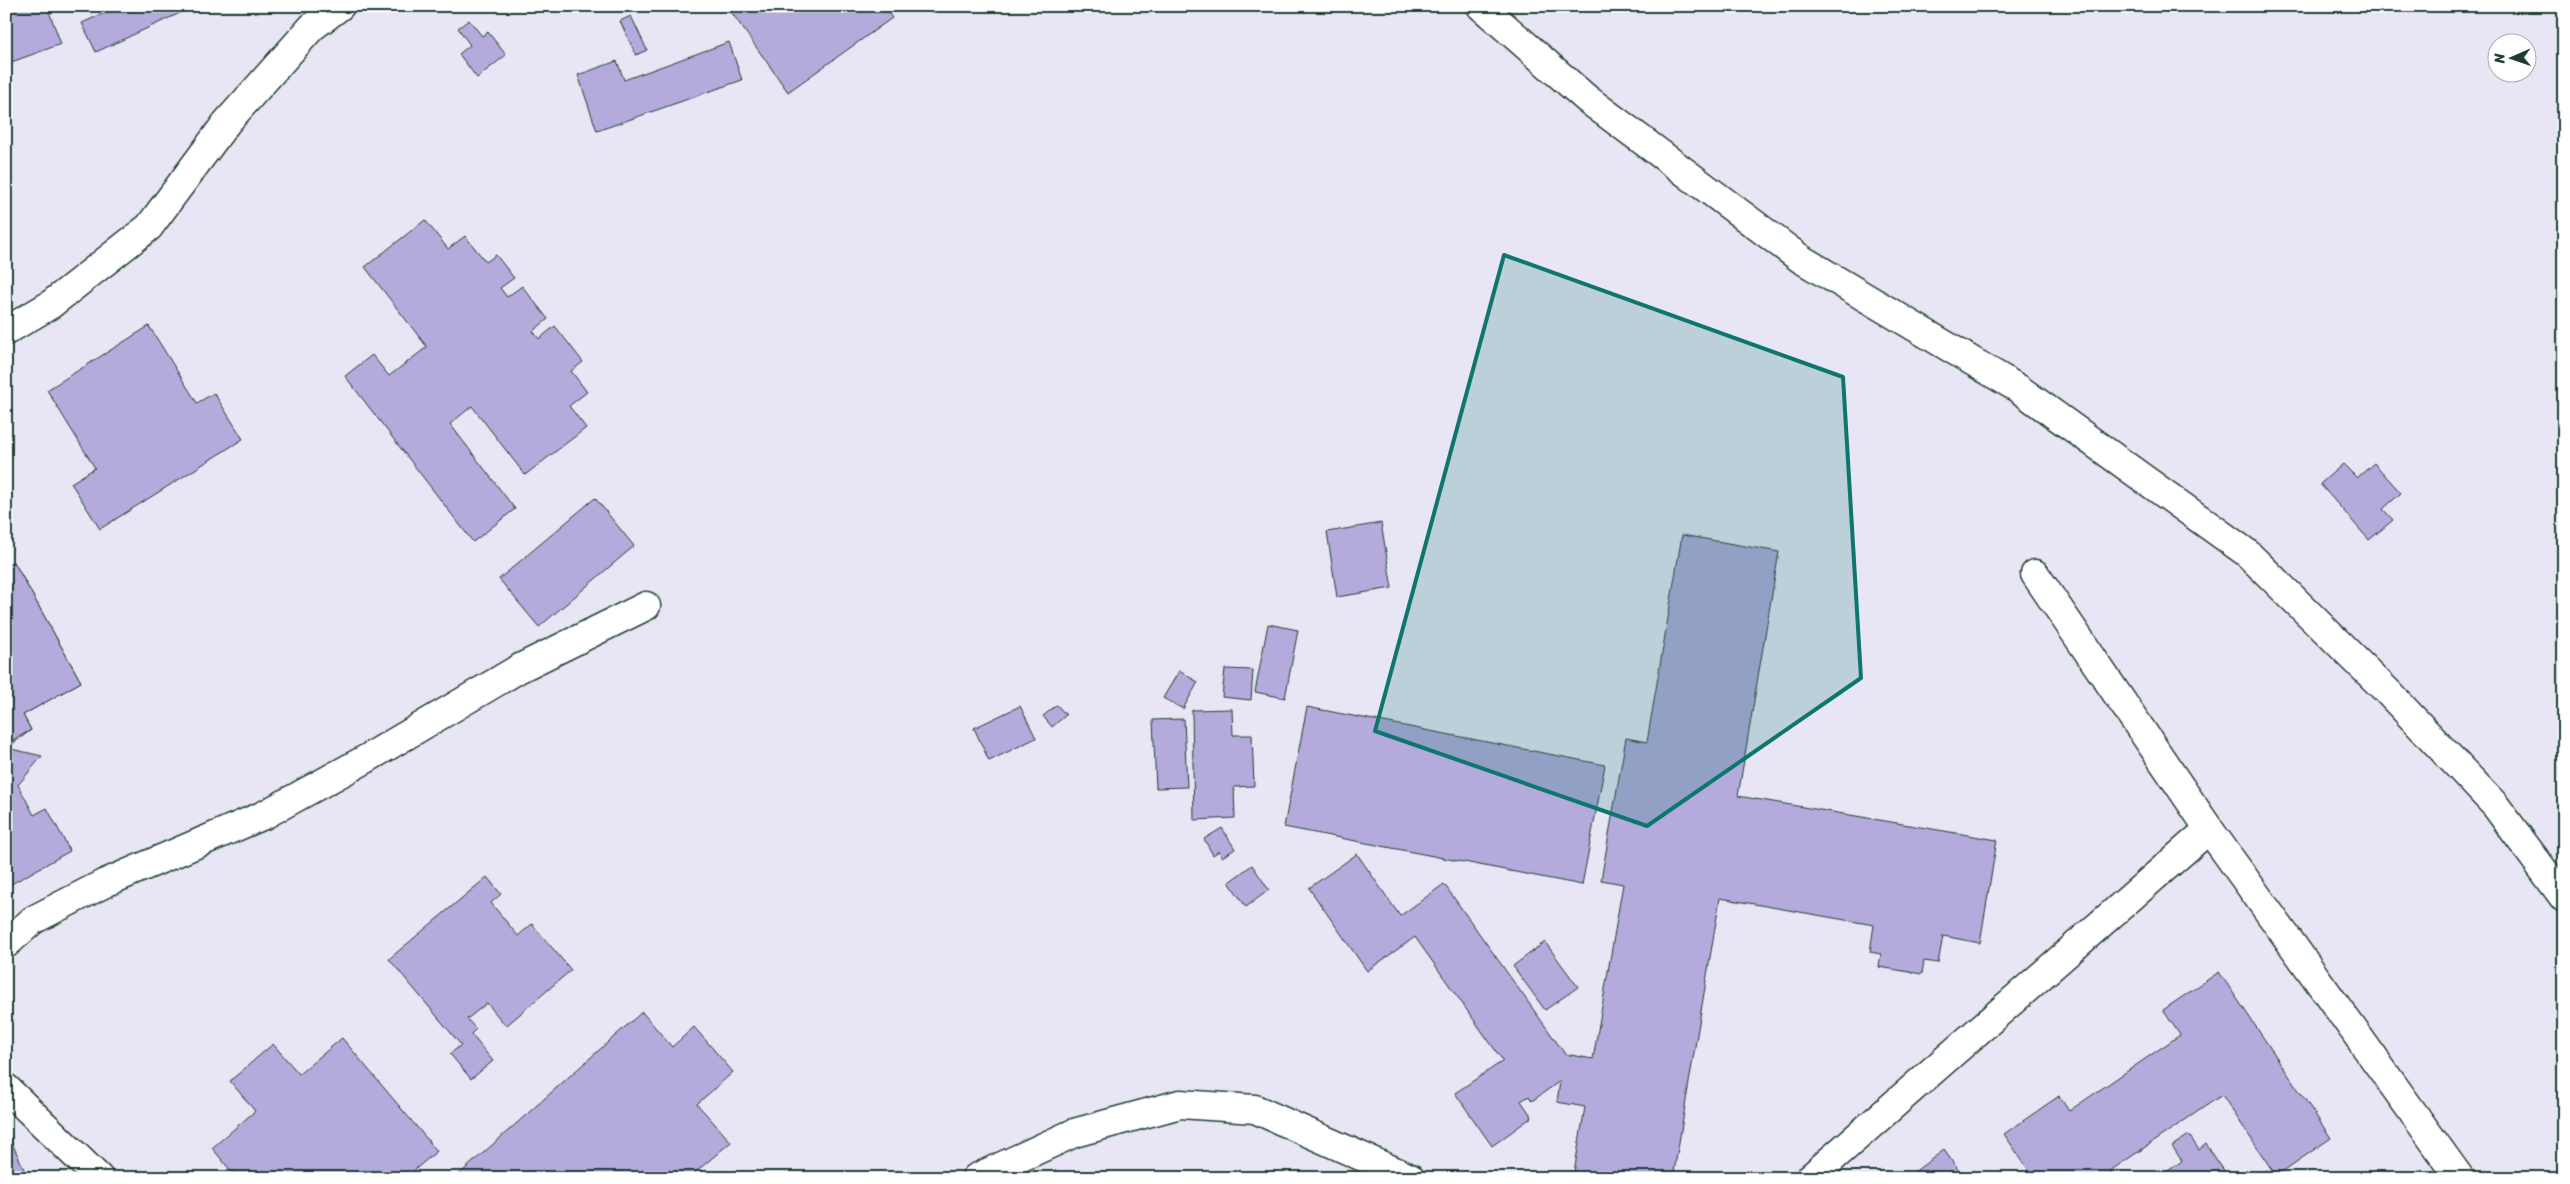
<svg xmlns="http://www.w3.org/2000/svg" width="2570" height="1184" font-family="Sriracha,sans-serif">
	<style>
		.building { fill: #b4abdc; stroke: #1f3d34 }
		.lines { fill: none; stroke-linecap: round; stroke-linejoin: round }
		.minor-casing { stroke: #1f3d34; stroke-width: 31 }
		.major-casing { stroke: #1f3d34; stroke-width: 31 }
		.minor { stroke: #fff; stroke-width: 28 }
		.major { stroke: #fff; stroke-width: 28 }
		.marked { fill: #0f766e; fill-opacity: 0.2; stroke: #0f766e; stroke-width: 4; stroke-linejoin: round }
	</style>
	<rect width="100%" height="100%" fill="#e8e6f4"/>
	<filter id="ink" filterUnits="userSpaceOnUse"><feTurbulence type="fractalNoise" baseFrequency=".02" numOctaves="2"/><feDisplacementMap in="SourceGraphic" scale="10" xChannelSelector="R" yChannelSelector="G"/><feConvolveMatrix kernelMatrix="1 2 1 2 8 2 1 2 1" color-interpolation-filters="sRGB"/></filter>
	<g filter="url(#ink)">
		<g class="building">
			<path d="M6,6h41l14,38 -55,20z"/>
			<path d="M120,6h75l-99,46 -14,-29z"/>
			<path d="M727,6h157l8,12 -104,74z"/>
			<path d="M631,16l16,34 -11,5 -16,-34z"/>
			<path d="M469,20l13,16 6,-4 18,23 -29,23 -18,-24 11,-9 -12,-17z"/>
			<path d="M729,42l13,38 -145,51 -19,-56 39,-14 7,19z"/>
			<path d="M425,220l23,29 17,-13 21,26 10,-7 18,23 -14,10 7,9 15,-11 26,33 -15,12 6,8 16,-13 28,36 -12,9 16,21 -18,14 17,22 -61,47 -53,-69 -22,18 65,85 -42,33 -128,-166 27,-21 17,21 38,-29 -62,-80z"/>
			<path d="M149,326l48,77 17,-10 29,46 -143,90 -29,-46 24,-15 -48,-78z"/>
			<path d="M2374,463l27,30 -18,16 10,11 -24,20 -49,-56 23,-20 14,14z"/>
			<path d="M595,498l39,48 -95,81 -40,-48z"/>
			<path d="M1381,523l11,65 -55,9 -10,-65z"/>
			<path d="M1682,535l97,17 -41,244 259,44 -17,103 -37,-7 -5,27 -14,-2 -2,13 -43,-7 2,-13 -11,-2 4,-27 -154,-27 -47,280h-100l12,-71 -28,-5 3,-21 -28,20 -3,-5 -8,5 11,16 -40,29 -37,-53 48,-32 -88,-124 -48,34 -58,-83 48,-34 43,62 44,-32 121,170 28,5 30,-175 -22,-4 25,-142 21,4z"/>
			<path d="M14,562l67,120 -58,33 8,15 -24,18 35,8 -24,29 16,30 13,-7 23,43 -64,36v-323z"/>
			<path d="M14,562l67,120 -58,33 8,15 -25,14v-177z"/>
			<path d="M1268,624l30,6 -13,68 -30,-6z"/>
			<path d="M1225,669l28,1 -2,30 -29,-3z"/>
			<path d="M1179,671l19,11 -15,27 -20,-11z"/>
			<path d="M1057,705l9,10 -14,12 -9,-11z"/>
			<path d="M1020,706l16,32 -47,23 -15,-33z"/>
			<path d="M1307,707l298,58 -23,120 -298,-58z"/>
			<path d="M1232,709l1,26h19l2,51 -20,1 1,31 -41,2 -2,-110z"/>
			<path d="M1184,719l3,68 -31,1 -3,-68z"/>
			<path d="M1222,828l13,21 -13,8 -3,-6 -6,4 -9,-16z"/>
			<path d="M1252,865l17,25 -23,17 -17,-25z"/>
			<path d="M487,877l14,17 -10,9 27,33 14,-12 39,46 -65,56 -19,-23 -20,16 9,10 -5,5 22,27 -22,18 -21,-25 11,-9 -72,-86z"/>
			<path d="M1545,942l33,45 -33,23 -32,-44z"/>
			<path d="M2219,972l112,166 -55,38 -54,-81 -112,76 5,7h-81l-30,-44 55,-38 10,15 111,-76 -17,-25z"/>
			<path d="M642,1012l30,35 22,-20 39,45 -36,32 34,38 -40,34 2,2h-238z"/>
			<path d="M342,1038l95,113 -32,27h-168l-25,-30 43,-37 -25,-30 43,-37 26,30z"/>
			<path d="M6,1130l22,48h-22z"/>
			<path d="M2189,1135l10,15 7,-6 23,34h-61l-3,-5 17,-12 -10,-15z"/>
			<path d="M1944,1150l20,28h-58z"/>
			<path d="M2266,1170l5,8h-16z"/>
		</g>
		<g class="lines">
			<defs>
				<g id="minor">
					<path d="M6,331l44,-26 99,-78 78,-105 85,-95 28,-21"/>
					<path d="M2035,574l174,255 251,349"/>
					<path d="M6,944l27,-24 72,-37 159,-68 102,-56 154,-91 126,-62"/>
					<path d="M6,1088l93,90"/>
					<path d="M976,1178l98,-45 106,-29 75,5 155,69"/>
					<path d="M1810,1178l399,-349"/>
				</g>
				<path id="major" d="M1481,6l106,93 214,160 218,130 228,164 141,139 107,113 69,93"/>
			</defs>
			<use href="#minor" class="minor-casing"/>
			<use href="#major" class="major-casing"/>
			<use href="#minor" class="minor"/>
			<use href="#major" class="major"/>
		</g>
	</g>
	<path class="marked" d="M1504,255l339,122 18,301 -214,148 -272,-95z"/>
	<rect width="2570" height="1184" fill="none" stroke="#fff" stroke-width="25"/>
	<rect x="12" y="12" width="2545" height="1159" fill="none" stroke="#1f3d34" stroke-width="2" filter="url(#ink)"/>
	<g transform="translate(2512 58) rotate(268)"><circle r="24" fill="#ffffff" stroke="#a5b1ae"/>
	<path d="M0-4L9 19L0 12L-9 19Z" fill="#1f3d34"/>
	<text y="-8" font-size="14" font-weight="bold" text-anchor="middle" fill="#1f3d34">N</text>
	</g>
</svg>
